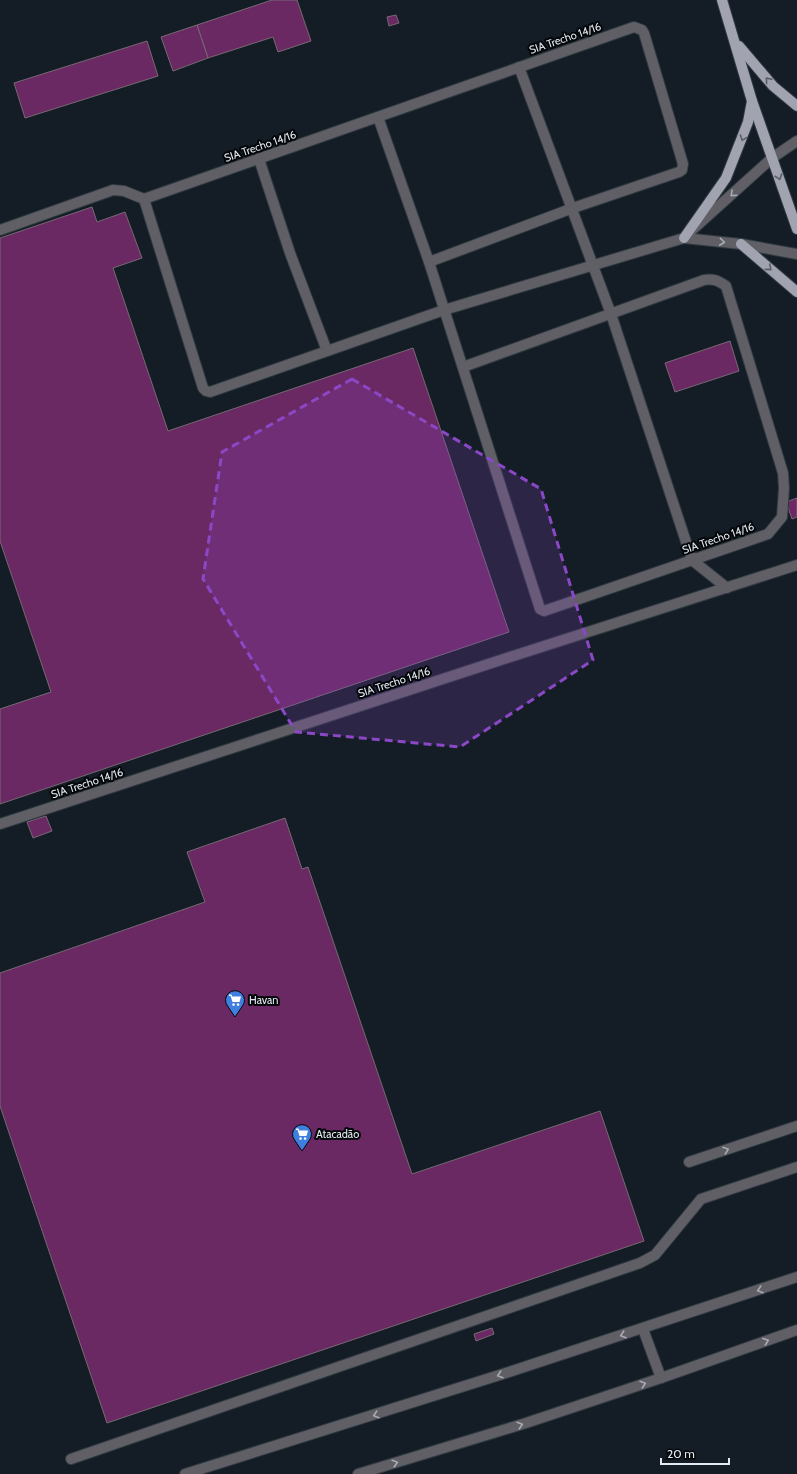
<svg xmlns="http://www.w3.org/2000/svg" width="797" height="1474" font-family="Cabin,sans-serif">
	<style>
		.building { fill: #6a2962; stroke: #766973 }
		.lines { fill: none; stroke-linecap: round; stroke-linejoin: round }
		.minor-casing { stroke: #313a42; stroke-width: 12 }
		.major-casing { stroke: #313a42; stroke-width: 12 }
		.minor { stroke: #5f5f65; stroke-width: 10 }
		.major { stroke: #a2a3b0; stroke-width: 10 }
		.oneway { stroke: #5b5d65 }
		.oneway2 { stroke: #a8abb2 }
		.marked { fill: #8b48c6; fill-opacity: 0.2; stroke: #8b48c6; stroke-width: 3; stroke-dasharray: 8 5; stroke-linejoin: round }
		.labels { text-anchor: middle; stroke-width: 4; stroke-linejoin: round; paint-order: stroke }
		.street-label { font-size: 11px; fill: #e4eaf1; stroke: #04070a }
		.poi-label { font-size: 11px; fill: #e4eaf1; stroke: #04070a; text-anchor: start }
	</style>
	<rect width="100%" height="100%" fill="#141d26"/>
	<g class="building">
		<path d="M272,0h25l14,41 -33,11 -5,-15 -65,21 -11,-33z"/>
		<path d="M396,15l3,8 -10,3 -2,-9z"/>
		<path d="M197,25l11,33 -35,13 -12,-34z"/>
		<path d="M147,41l11,35 -133,42 -11,-35z"/>
		<path d="M92,207l5,15 28,-10 17,46 -29,10 55,163 245,-83 96,284 -509,172v-95l51,-17 -51,-151v-303z"/>
		<path d="M730,341l9,30 -64,21 -10,-29z"/>
		<path d="M797,498v19l-5,2 -6,-17z"/>
		<path d="M46,816l6,15 -19,7 -6,-16z"/>
		<path d="M285,818l17,51 6,-2 104,307 188,-63 44,130 -537,182 -107,-317v-133l205,-71 -18,-50z"/>
		<path d="M492,1328l2,6 -18,7 -2,-7z"/>
	</g>
	<g class="lines">
		<defs>
			<g id="minor">
				<path d="M519,67l92,247 81,246 35,28"/>
				<path d="M378,117l51,145 111,347 4,2 224,-77 14,-17 2,-29 -1,-15 -57,-187c-7,-5 -13,-8 -22,-6l-241,87"/>
				<path d="M259,159l31,94 37,98"/>
				<path d="M144,199l59,189 3,3 4,1 234,-82 240,-72 57,6 56,10"/>
				<path d="M0,230l113,-40 11,1 20,8 490,-172 8,3 2,3 39,131 -1,6 -3,2 -106,36 -144,54"/>
				<path d="M691,231l81,-73 25,-17"/>
				<path d="M0,824l510,-167 287,-92"/>
				<path d="M689,1162l108,-36"/>
				<path d="M643,1329l18,49"/>
				<path d="M71,1459l569,-196 15,-8 46,-56 96,-32"/>
				<path d="M185,1474l324,-102 288,-95"/>
				<path d="M358,1474l168,-51 135,-45 136,-48"/>
			</g>
			<g id="major">
				<path d="M722,0l30,101 45,128"/>
				<path d="M739,46l34,40 24,20"/>
				<path d="M684,238l42,-60 22,-56 4,-21"/>
				<path d="M741,244l56,48"/>
			</g>
		</defs>
		<use href="#minor" class="minor-casing"/>
		<use href="#major" class="major-casing"/>
		<use href="#minor" class="minor"/>
		<use href="#major" class="major"/>
	</g>
	<defs><path id="oneway-chevron" d="M-2-3.5L2.5 0L-2 3.5" fill="none" stroke-width="1.6" stroke-linecap="round" stroke-linejoin="round"/></defs>
	<g class="oneway">
		<use href="#oneway-chevron" transform="translate(768 80) rotate(-131)"/>
		<use href="#oneway-chevron" transform="translate(743 138) rotate(110)"/>
		<use href="#oneway-chevron" transform="translate(779 177) rotate(71)"/>
		<use href="#oneway-chevron" transform="translate(769 268) rotate(40)"/>
	</g>
	<g class="oneway2">
		<use href="#oneway-chevron" transform="translate(733 194) rotate(138)"/>
		<use href="#oneway-chevron" transform="translate(722 242) rotate(6)"/>
		<use href="#oneway-chevron" transform="translate(726 1150) rotate(-19)"/>
		<use href="#oneway-chevron" transform="translate(760 1290) rotate(162)"/>
		<use href="#oneway-chevron" transform="translate(623 1335) rotate(162)"/>
		<use href="#oneway-chevron" transform="translate(766 1341) rotate(-20)"/>
		<use href="#oneway-chevron" transform="translate(500 1375) rotate(162)"/>
		<use href="#oneway-chevron" transform="translate(643 1384) rotate(-18)"/>
		<use href="#oneway-chevron" transform="translate(376 1415) rotate(162)"/>
		<use href="#oneway-chevron" transform="translate(520 1425) rotate(-17)"/>
		<use href="#oneway-chevron" transform="translate(395 1463) rotate(-17)"/>
	</g>
	<path class="marked" d="M352,379l189,110 52,171 -133,87 -164,-15 -93,-153 19,-127z"/>
	<defs>
		<symbol id="supermarket-pin" viewBox="-11 -11 22 30"><path d="M0 17L-7.5 6A9.5 9.5 0 1 1 7.5 6Z" fill="#3f7fe0" stroke="#04070a"/><path d="M-6-5.5h2.5l.6 2H6L4.5 2H-2.5L-4.4-4H-6ZM-1.5 3.2a1.3 1.3 0 1 0 .1 0ZM3 3.2a1.3 1.3 0 1 0 .1 0Z" fill="#fff"/></symbol>
	</defs>
	<g fill-rule="evenodd">
		<use href="#supermarket-pin" x="224" y="989" width="22" height="30"/>
		<use href="#supermarket-pin" x="291" y="1123" width="22" height="30"/>
	</g>
	<g class="labels">
		<g class="street-label">
			<text transform="translate(565 38) rotate(-19)" y="4">SIA Trecho 14/16</text>
			<text transform="translate(260 146) rotate(-19)" y="4">SIA Trecho 14/16</text>
			<text transform="translate(718 538) rotate(-19)" y="4">SIA Trecho 14/16</text>
			<text transform="translate(394 682) rotate(-18)" y="4">SIA Trecho 14/16</text>
			<text transform="translate(87 783) rotate(-18)" y="4">SIA Trecho 14/16</text>
		</g>
		<g class="poi-label">
			<text x="249" y="1004">Havan</text>
			<text x="316" y="1138">Atacadão</text>
		</g>
	</g>
	<path d="M661 1458v6h68v-6" fill="none" stroke="#e4eaf1" stroke-width="2"/>
	<text x="667" y="1458" font-size="12" fill="#e4eaf1" stroke="#04070a" stroke-width="3" paint-order="stroke">20 m</text>
</svg>
